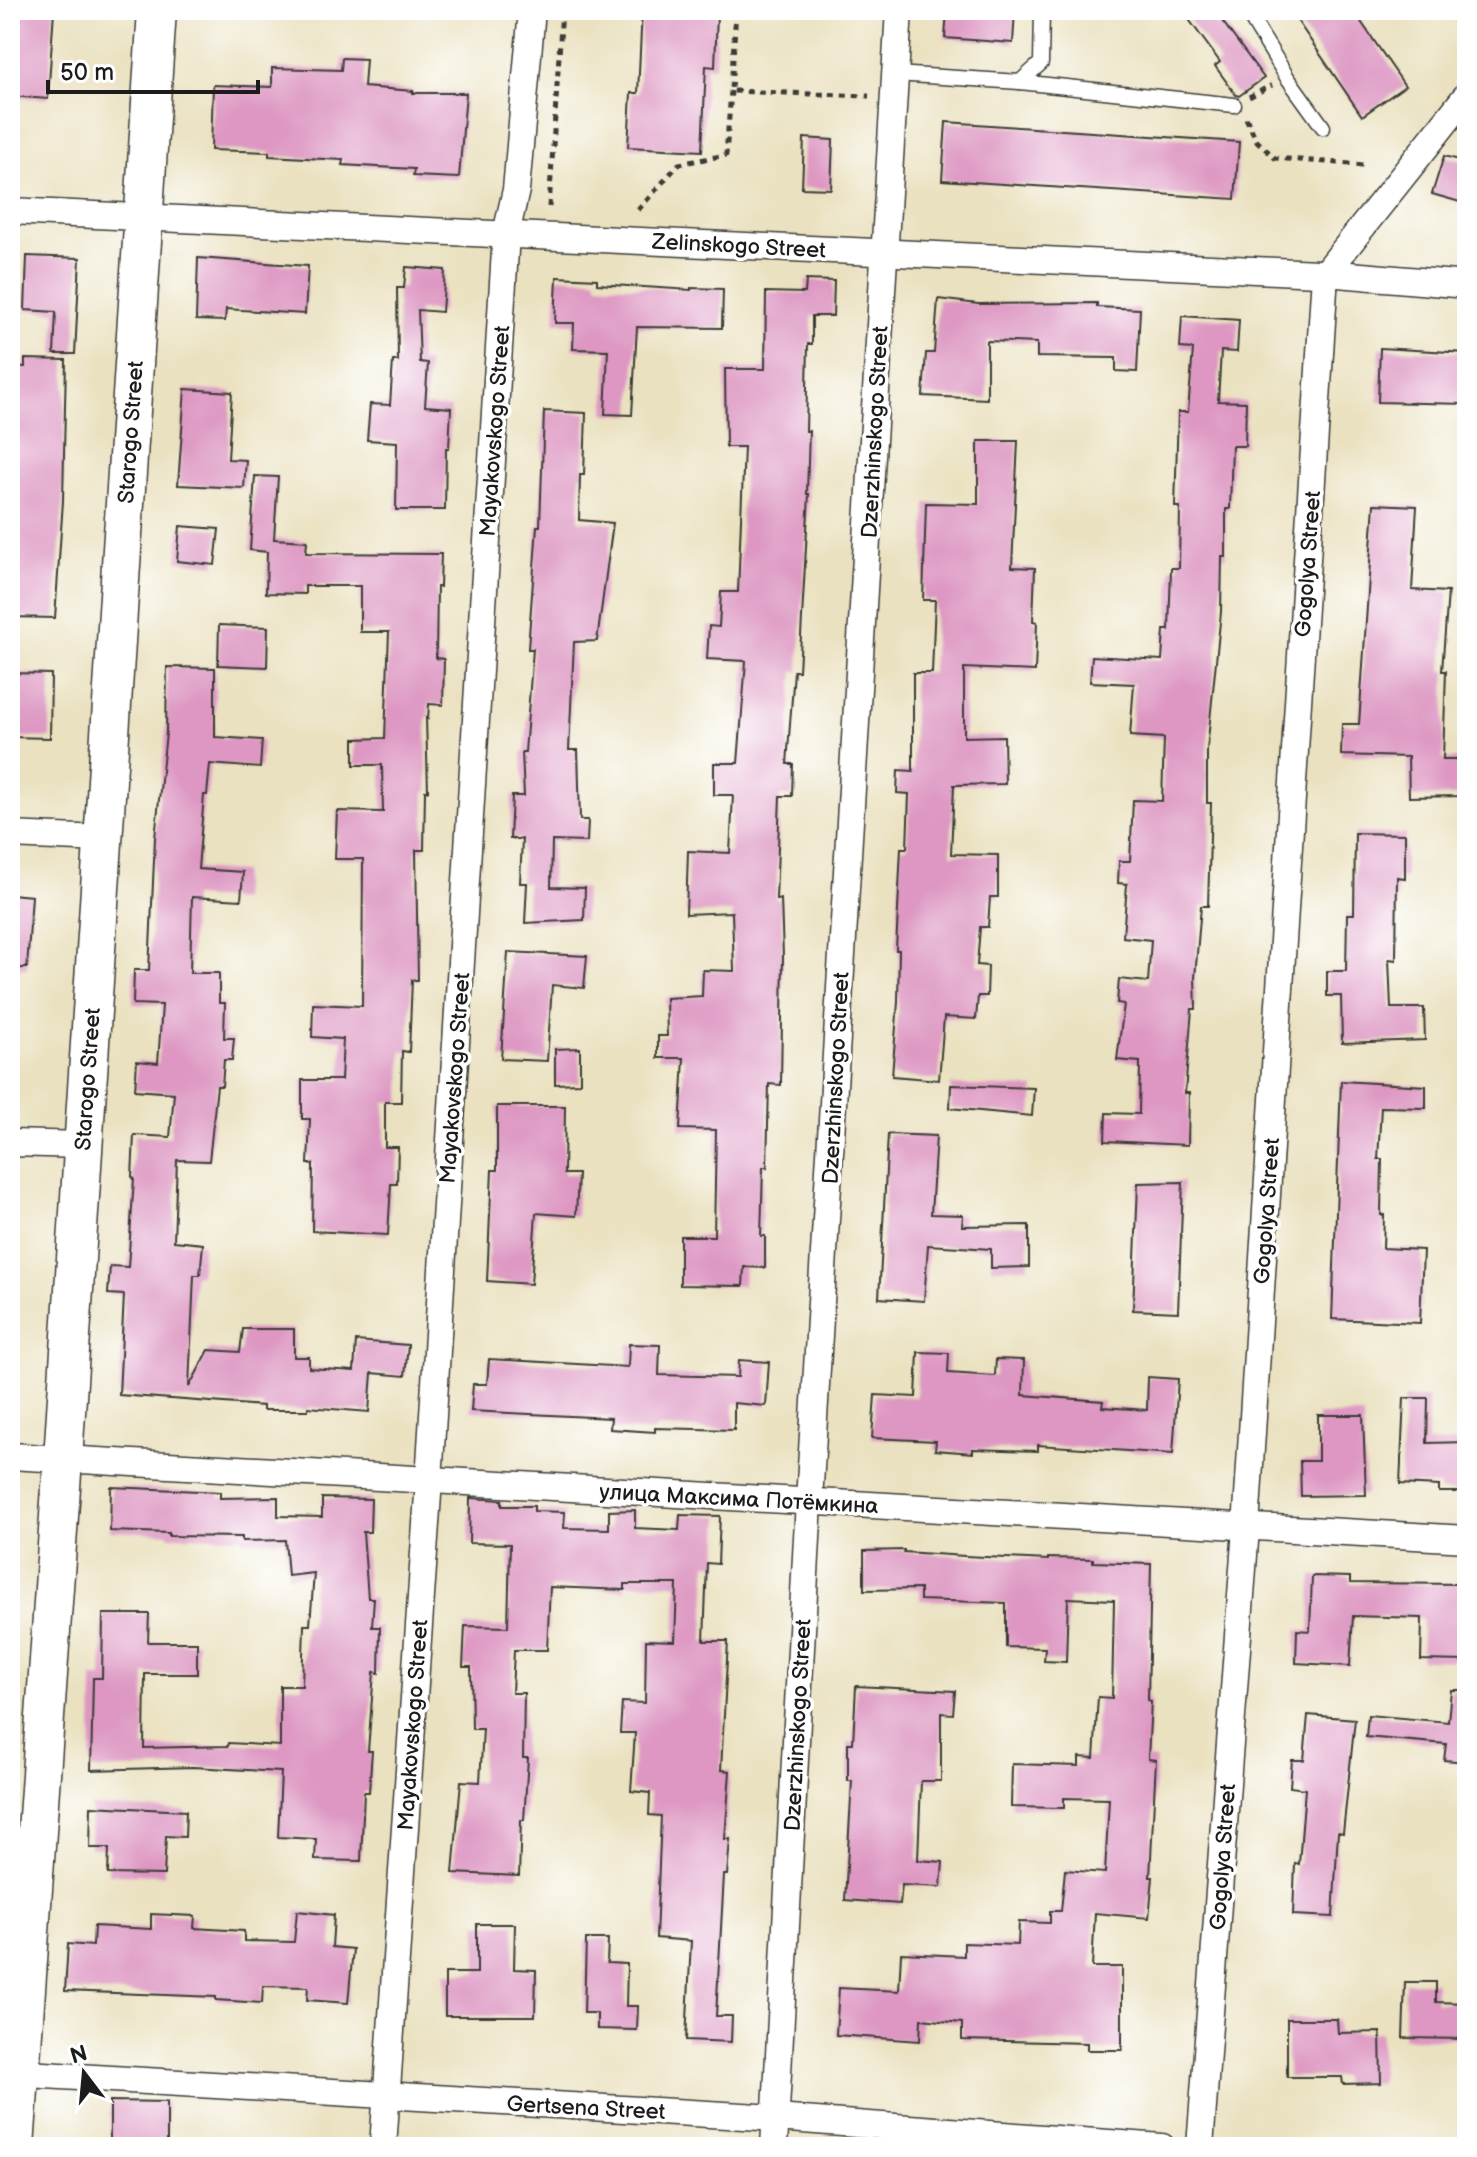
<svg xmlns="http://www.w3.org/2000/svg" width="1477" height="2157" font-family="'Balsamiq Sans',sans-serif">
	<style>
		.building { fill: #dd97c2 }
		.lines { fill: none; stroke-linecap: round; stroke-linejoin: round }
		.lane-casing { stroke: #3b3a35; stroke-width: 17 }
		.street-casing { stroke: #3b3a35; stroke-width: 29 }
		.secondary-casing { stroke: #3b3a35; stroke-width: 41 }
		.path { stroke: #3b3a35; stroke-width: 5; stroke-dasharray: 6 6; stroke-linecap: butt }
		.lane { stroke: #fff; stroke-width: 14 }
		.street { stroke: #fff; stroke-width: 26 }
		.secondary { stroke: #fff; stroke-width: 38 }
		.labels { text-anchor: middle; stroke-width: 7; stroke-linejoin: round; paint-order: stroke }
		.street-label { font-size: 22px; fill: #1c1c1c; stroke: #fff }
	</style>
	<rect width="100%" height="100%" fill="#fff"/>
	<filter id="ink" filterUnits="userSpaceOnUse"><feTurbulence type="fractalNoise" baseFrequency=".0125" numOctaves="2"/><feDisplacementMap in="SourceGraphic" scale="16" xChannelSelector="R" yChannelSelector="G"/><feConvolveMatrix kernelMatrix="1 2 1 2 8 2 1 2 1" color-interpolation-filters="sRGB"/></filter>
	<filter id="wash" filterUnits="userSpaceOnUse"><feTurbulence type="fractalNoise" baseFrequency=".006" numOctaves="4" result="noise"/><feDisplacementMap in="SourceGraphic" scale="32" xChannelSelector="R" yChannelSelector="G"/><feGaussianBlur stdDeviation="1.8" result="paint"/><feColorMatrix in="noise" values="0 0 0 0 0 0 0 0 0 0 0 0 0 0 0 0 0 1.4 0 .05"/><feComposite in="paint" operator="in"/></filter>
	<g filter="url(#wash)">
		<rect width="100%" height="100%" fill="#eae1c0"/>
		<g id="blocks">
			<g class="building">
				<path d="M10,10h44l-6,89 -38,-3z"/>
				<path d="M642,10l75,3 -2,54 -9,-1 -4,85 -74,-4 3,-54h7z"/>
				<path d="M947,10h68l-2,33 -68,-5z"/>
				<path d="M1182,10h32l50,68 -25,18 -3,-1 -21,-29 5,-4z"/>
				<path d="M1290,10h63l52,76 -43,30z"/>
				<path d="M342,58l24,1 -2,28 49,4v2h53l-7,85 -46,-2 1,-7 -72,-4 1,-5 -74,-4v-4l-58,-2 2,-65 59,2v-19l69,2z"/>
				<path d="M946,122l293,20 -4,57 -293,-19z"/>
				<path d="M804,138l29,2 -2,49 -29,-1z"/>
				<path d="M1444,156l23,6v42l-35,-10z"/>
				<path d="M27,256l53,2 -5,96h-21l2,-42 -31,-2z"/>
				<path d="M198,258l110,8 -3,48 -79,-5 -1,12 -29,-1z"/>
				<path d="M406,267l39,3 -3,42 -24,-2 2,52 8,1 -3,43 26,2 -2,40h-3l-1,62h-49l1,-68 -30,-2 3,-36 20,1 3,-44h5l-1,-73h7z"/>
				<path d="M557,277l40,2v5l94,6v-2l32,1 -1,39 -85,-1 -5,88 -27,-1 3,-64 -35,-1 1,-26h-19z"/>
				<path d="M806,280l28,1 -1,35h-21v28h-4l-2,87h3l-2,63h2l-10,177h-5l-7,93h6l-1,32h-12l-4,104 5,-1 2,57 -2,129 -12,-1 -2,83h-4l-2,69h4v32l-21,-1 -1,19 -63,-1v-49h34l2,-106 -36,-1 4,-71h-26v-22h9l-1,-38 36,-2 1,-26 31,1 -2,-59 -46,2 2,-63 42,2 3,-58h-19v-32h24l8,-102 -39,-2 2,-33 10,1 2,-35h17l6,-145h-18l-1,-78h40l1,-77 39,1z"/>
				<path d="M938,299l40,5 119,-1v4l43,2 -3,63 -21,-1v-13l-79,-1v-14l-50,-2v58l-64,-3 3,-43h8z"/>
				<path d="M1182,316l57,4 -2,32 -16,-1 -3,50 28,1 -1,44h-13l-2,63h-4v48h-4l-1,55 -14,138v53h4l-3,103h-7l-6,72 1,31h-4l-7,84h4l-1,52 -83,-4 1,-28 33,1 1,-52 -23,-2 7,-56 -7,-1 2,-24 29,3 3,-42 -28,-3 4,-53 -9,-1 1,-22h11l3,-61 29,1 2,-63 -34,-2 4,-52 -44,-2 2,-26 70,4 2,-30h5l2,-62h8l1,-61h-5l3,-95h10l5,-63 -13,-1z"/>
				<path d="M1380,348l87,5v51l-89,-2z"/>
				<path d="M25,359l41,1 -3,141 -8,117 -44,-1 -1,-251 15,1z"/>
				<path d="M185,389l47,3 -4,67 18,1 -2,28 -66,-3z"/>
				<path d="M544,411l42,2 -2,62h-4l-1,45 34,3 -16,118 -23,1 -5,108h9l2,70h8l-1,22 -35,-1 -1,46 34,1 -1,32 -59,3 2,-40h-7l2,-44h-12l2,-43h12l-2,-44h3l8,-103h-5l9,-123h3z"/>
				<path d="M978,441h40l-6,126 23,1 -2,53 4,1 -2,49 -71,-3v69l40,-1 1,48 -51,1 -3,69 47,1v42h-8l-2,30h-8l-3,38 11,1 -1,30h-9l-2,23 -32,-2 -5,63 -47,-4 6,-74 1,-52h-3l5,-102h6l2,-54 -12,-1 1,-23 15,1v-98h19l3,-73h-12l3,-97 52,1z"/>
				<path d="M255,476l23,1 -4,62 33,2 -1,12 135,1 -1,33h-3l-1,71 8,1 -1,46 -14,-1 -1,15 -2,-1 2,73h-3l-1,59h-8l2,130h-6l-3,72 -7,-1 -1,51h-16v45h13l-1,37h-6l-3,51 -76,-4 1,-67h-5l2,-45h-8v-39h39l2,-41 -31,-2 1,-33 49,2 1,-147h-28l2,-48 46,1 -1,-47h-28v-26l31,-1 4,-106h-29v-46h-55v8l-39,-1 1,-41 -17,-2z"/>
				<path d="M1374,504l43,2 -5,84 36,2 -6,79h4l-3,88h18v37l-52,1 -1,-40 -67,-2 1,-31h17z"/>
				<path d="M180,526l39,3 -4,36 -38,-4z"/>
				<path d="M219,625l49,2 -1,40 -49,-2z"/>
				<path d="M167,667l48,1v69l47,3 -2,28 -50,-4 -3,31h-3l-6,74 45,3 -2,28 -49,-3 -2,76h29v30h6l-1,35h10l-2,22h-8l-2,26h-5l-8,75 -32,-1 -3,81 29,3 -3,31h-6l-5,112 20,-37 31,2 3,-23h51v28h15v11l45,3 2,-30 52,4 -3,31 -33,-3 -3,39 -61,-5v3h-45v-4l-144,-11 5,-100 -16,-1 2,-28 18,1 6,-89 -2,-1 2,-42 36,2 4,-44 -39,-3 2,-29 21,2 4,-58 -29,-1 1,-34h15l6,-132 11,-105z"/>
				<path d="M10,673l41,1 -1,64 -40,-1z"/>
				<path d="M1355,833l50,1v44l-8,-1 -1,83 -7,-1 2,49h33l1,32 -83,3 -1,-47h-14v-25h19l1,-57h7z"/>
				<path d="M10,894l22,2 -5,72h-17z"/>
				<path d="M508,952l79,4 -3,32 -32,-3 -5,76 -46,-2z"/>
				<path d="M580,1048v35l-25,1v-35z"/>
				<path d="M1341,1081l85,5v22l-45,-1 -3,52h4l-1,56h3l-1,33 40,2 -3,73 -88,-4z"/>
				<path d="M951,1085l83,3 -2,28 -82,-8z"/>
				<path d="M497,1106h68l-1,68h14l-2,42 -40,-3 -5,71 -44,-3 5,-111h5z"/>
				<path d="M888,1134l48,2 -5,78 32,1 -1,11 67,-1v42l-38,1v-19l-63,-4 -4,56 -45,-3z"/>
				<path d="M1183,1182l-5,130 -45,-2 5,-127z"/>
				<path d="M629,1344l31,1 -1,30 79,2 1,-17 30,2 -3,44 -32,-3v27l-79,-2v4l-45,-3 1,-11 -140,-7 2,-27h14l2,-25 139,8z"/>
				<path d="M918,1352l31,1 -1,20 47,3 1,-17 28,1 -1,35 80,6 -1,6 45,3 1,-33 30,2 -5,75 -135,-9v6l-65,-2v4l-38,-3 1,-9 -64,-3 3,-43 41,2z"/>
				<path d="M1404,1398h24l-1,45 40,-1v50h-28v-6l-39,-2z"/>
				<path d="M1318,1415h45l3,80 -65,1 -1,-35h18z"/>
				<path d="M111,1487l109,5v6l58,-1v19l44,1v-19l49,1 -1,33h-7l5,66h6l-2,29h8l-1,46 -5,-1 -6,79h4l-3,41h-5l-3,69 -46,-1 1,-21 -38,-2 3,-65 -88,-5 -102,3 2,-92h9l1,-64h46l-1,28h49v32h-52l-1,74 84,-2 1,-3 51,3v-60h22l2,-61h6l4,-52 -26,3 -3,-36 -43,1v-4l-73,-1v-3l-59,-2z"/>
				<path d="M470,1498l32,2v6h32v5l31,1 -1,16 45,1v-18l26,-1v18l44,2 1,-15 40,1 -2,48 -11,-1 -3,78h24l-7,129 9,1 -5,68h5l-3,36h-3l-8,141h16l-1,26 -45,-2 5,-99 -35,-3 5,-122 -12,-1 1,-22 -19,-2 4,-58h-15l2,-31 23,1 1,-63 29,1 2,-57h-52v6l-75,-3 -3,63h-33l-2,43h12l-1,65h5l-4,62h-3l-2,56 -66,-3 8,-92 19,1 3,-53h-11l-1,-62h-8l2,-41 43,1 2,-83 -41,-1z"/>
				<path d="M904,1550v2l61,4 83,4v-2l45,1v3l58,2 -3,136 3,1 -3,58 8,1 -6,117h3l-4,41 -54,-5 -3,54h30v83h-35v-7l-125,-3v-17l-41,-4 -1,22 -84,-6 3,-47 60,3 2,-38 63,3v-13l54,2 1,-23 31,1v-12h11l4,-41 40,3 4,-74 -45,-1v10l-53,-1 1,-43 67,2v-9l15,1 4,-61 14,1 2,-98 -46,-2 -2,64 -22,-1 1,-13 -39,-1v-44l-86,-3v-11l-56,1v-39z"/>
				<path d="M1312,1576l38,1v6l117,1v77l-46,-1 1,-42 -69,-2 -3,50 -54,-3 1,-33 13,1z"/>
				<path d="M856,1686l99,5 -2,23 -12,-1v68h-20l-3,79 25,2 -2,25 -39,-2 -2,19 -55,-4 7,-119h-4v-38h5z"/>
				<path d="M1451,1690h16v72l-23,-2 2,-16 -80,-7 2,-22 80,7z"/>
				<path d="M1308,1715l47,4 -12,114 -5,-1 -5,85 -40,-2 2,-52 4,1 6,-75 -15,-2 2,-27h12z"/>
				<path d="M91,1806l95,5 -1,26 -19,-1 -2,39 -56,-1 1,-26h-19z"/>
				<path d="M297,1911l37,4 -2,32 21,2 -5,54 -41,-3 1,-13 -45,-1 -1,17 -46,-3v-3l-151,-6 3,-47 25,2 1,-20 57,3v-15l44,2 -1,12 50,3v10l50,1z"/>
				<path d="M477,1924h38l-1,45 22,1 -1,46h-90v-43h32z"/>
				<path d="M586,1939h22l-1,24 20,1 -1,42h12l-1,24 -40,-1v-16h-13z"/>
				<path d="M1405,1982h31v20l31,1v36l-64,-1z"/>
				<path d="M1287,2019h50l1,14 42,-1 1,51 -38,1 -1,-7h-55z"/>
				<path d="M110,2101l57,1v45h-57z"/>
			</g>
		</g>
	</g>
	<g filter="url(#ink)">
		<use href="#blocks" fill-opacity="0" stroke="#3b3a35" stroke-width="2"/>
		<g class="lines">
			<defs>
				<g id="lane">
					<path d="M1246,10l41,67 36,50"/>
					<path d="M895,74l125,8 214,23"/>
					<path d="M1020,82l21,-19 1,-53"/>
				</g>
				<g id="street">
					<path d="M1463,10l4,6"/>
					<path d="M10,211l1328,63 129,11"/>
					<path d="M10,835l93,4"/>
					<path d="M10,1143l73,2"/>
					<path d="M10,1456l1457,83"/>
					<path d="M10,2073l766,45 386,29"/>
					<path d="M383,2147l46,-667 77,-1246 10,-44 16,-180"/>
					<path d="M774,2147l35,-646 90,-1491"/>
					<path d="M1200,2147l46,-619 79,-1254 142,-179"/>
				</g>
				<path id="secondary" d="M15,2147l48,-688 94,-1449"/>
			</defs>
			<use href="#lane" class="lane-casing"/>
			<use href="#street" class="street-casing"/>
			<use href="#secondary" class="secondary-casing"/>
			<g class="path">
				<path d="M736,10l-5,81 138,5"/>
				<path d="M1249,97l23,-12"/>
				<path d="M1246,118l11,23 18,17 88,7"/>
				<path d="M549,207l13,-197"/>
				<path d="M638,210l41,-46 47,-9 5,-64"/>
			</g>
			<use href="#lane" class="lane"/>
			<use href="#street" class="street"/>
			<use href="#secondary" class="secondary"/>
		</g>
	</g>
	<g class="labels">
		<g class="street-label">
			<text transform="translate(739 245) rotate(3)" y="8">Zelinskogo Street</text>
			<text transform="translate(494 431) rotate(-86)" y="8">Mayakovskogo Street</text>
			<text transform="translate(130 432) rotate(-86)" y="8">Starogo Street</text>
			<text transform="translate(874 432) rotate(-87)" y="8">Dzerzhinskogo Street</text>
			<text transform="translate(1307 564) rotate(-86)" y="8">Gogolya Street</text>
			<text transform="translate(454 1078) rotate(-86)" y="8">Mayakovskogo Street</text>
			<text transform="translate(835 1078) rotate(-87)" y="8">Dzerzhinskogo Street</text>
			<text transform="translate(87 1079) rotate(-86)" y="8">Starogo Street</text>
			<text transform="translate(1266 1211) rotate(-86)" y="8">Gogolya Street</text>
			<text transform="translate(739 1498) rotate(3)" y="8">улица Максима Потёмкина</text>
			<text transform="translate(412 1725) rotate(-86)" y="8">Mayakovskogo Street</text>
			<text transform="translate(797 1725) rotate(-87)" y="8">Dzerzhinskogo Street</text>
			<text transform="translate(1222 1857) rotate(-86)" y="8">Gogolya Street</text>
			<text transform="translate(586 2107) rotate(3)" y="8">Gertsena Street</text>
		</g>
	</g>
	<rect width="1477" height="2157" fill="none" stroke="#fff" stroke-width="40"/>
	<g transform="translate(84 2073) rotate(344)" stroke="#ffffff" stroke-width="6" paint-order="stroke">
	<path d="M0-6L14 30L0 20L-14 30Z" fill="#1c1c1c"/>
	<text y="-12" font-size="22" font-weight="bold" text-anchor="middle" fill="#1c1c1c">N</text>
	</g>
	<path d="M48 80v12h210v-12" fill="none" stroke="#1c1c1c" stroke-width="4"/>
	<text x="60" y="80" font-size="24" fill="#1c1c1c" stroke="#ffffff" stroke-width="6" paint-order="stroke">50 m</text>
</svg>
